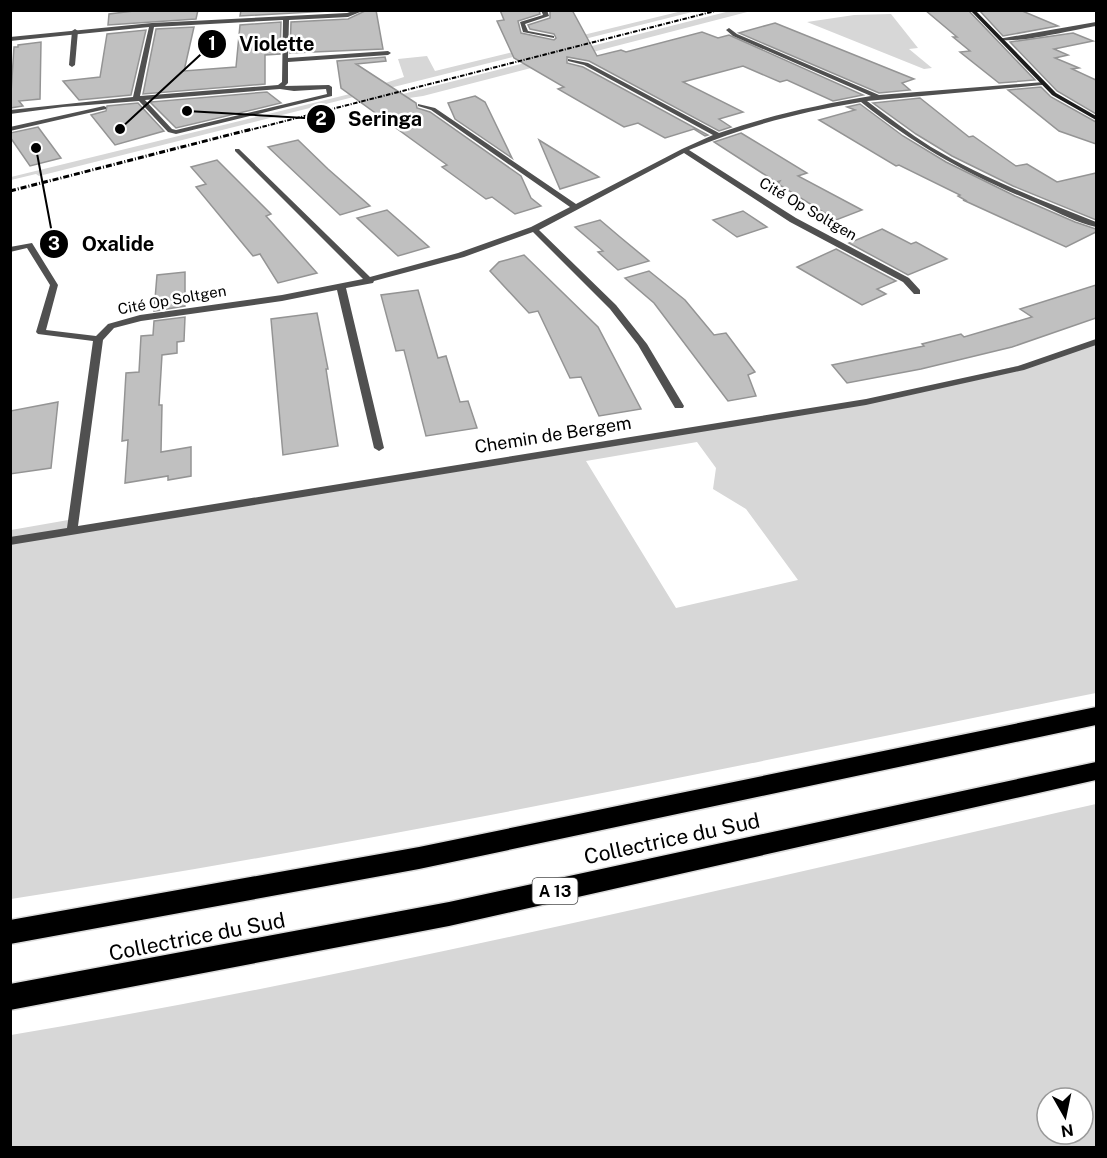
<svg xmlns="http://www.w3.org/2000/svg" width="1107" height="1158" font-family="'Public Sans',sans-serif">
	<style>
		.green { fill: #d7d7d7; fill-rule: evenodd }
		.building { fill: #c0c0c0; stroke: #949494; stroke-width: 1.5 }
		.lines { fill: none; stroke-linecap: round; stroke-linejoin: round }
		.highway-casing { stroke: #dbdbdb; stroke-width: 3 }
		.lane { fill: #505050; fill-rule: evenodd }
		.street { fill: #505050; fill-rule: evenodd }
		.secondary { fill: #1d1d1d; fill-rule: evenodd }
		.highway { fill: #000; fill-rule: evenodd }
		.rail-far1 { stroke: #000; stroke-width: 2; stroke-dasharray: 4.5 1.5 1 1.5; stroke-linecap: butt }
		.rail { stroke: #000; stroke-width: 3; stroke-dasharray: 6 2 1 2; stroke-linecap: butt }
		.labels { text-anchor: middle; stroke-width: 5; stroke-linejoin: round; paint-order: stroke }
		.far-street-label { font-size: 15px; fill: #000; stroke: #fff }
		.shield { fill: #fff; stroke: #4c4c4c; stroke-width: 1.5 }
		.shield-label { font-size: 16px; font-weight: bold; fill: #000 }
		.street-label { font-size: 18px; fill: #000; stroke: #fff }
		.near-street-label { font-size: 21px; fill: #000; stroke: #fff }
		.leader { fill: none; stroke: #000; stroke-width: 2 }
		.callout-dot { fill: #000; stroke: #fff; stroke-width: 2 }
		.mark-label { font-size: 18px; text-anchor: middle; font-weight: bold; fill: #fff }
		.callout-label { font-size: 20px; text-anchor: middle; font-weight: bold; fill: #000; stroke: #fff; stroke-width: 5; stroke-linejoin: round; paint-order: stroke }
	</style>
	<rect width="100%" height="100%" fill="#fff"/>
	<g class="green">
		<path d="M682,11h14l-657,165 -3,-2 -25,6v-3l343,-84 50,-16 -6,-18 29,-3 8,15z"/>
		<path d="M730,11h21l-328,85 -14,2 -6,-4z"/>
		<path d="M891,14l27,34 -9,1 23,19 -8,1 -117,-47 47,-7z"/>
		<path d="M1096,342v351c-360,73 -721,150 -1085,206v-369l63,-11 -2,11 794,-128 197,-47zM697,442l19,26 -3,21 33,20 52,71 -122,28 -90,-147z"/>
		<path d="M1096,804v343h-1085v-112c365,-62 724,-149 1085,-231zM1047,1098h36v36h-36z"/>
	</g>
	<g class="building">
		<path d="M142,10h56l-2,9 -88,6 1,-11z"/>
		<path d="M241,10h106l-107,6z"/>
		<path d="M367,10h9l7,39 -93,4 1,-31 57,-3z"/>
		<path d="M500,10h39l1,4 -22,7 3,12 33,7 2,-2 -2,-4 -24,-5 -2,-4 22,-7v-8h22l25,46 24,-6 5,2 76,-20 16,6 11,-3 134,60 -30,6 -46,-21 -7,2 -37,-16 -60,16 60,30 -24,7 12,8 -12,4 -130,-70 -22,-4v6l16,4 125,68 -3,1 -11,-7 -29,9 -27,-15 -14,4 -66,-38 6,-2 -50,-29 -17,-37 7,-1z"/>
		<path d="M925,10h43l67,70 -36,3 -39,-31 10,-1 -17,-14h4z"/>
		<path d="M979,10h41l38,16 -55,10z"/>
		<path d="M281,22l-1,32 -15,1v29l-122,10 13,-65 38,-2 -10,44 52,-4 4,-42z"/>
		<path d="M775,23l139,56 -12,4 8,7 -31,3 -140,-60z"/>
		<path d="M146,30l-15,65 -52,5 -16,-19 37,-4 7,-43z"/>
		<path d="M1073,33l20,8 -39,8 14,6 -13,3 24,10 -7,1 24,11v34l-39,-23 -47,-49z"/>
		<path d="M41,42l-1,57 -21,2 4,5 -13,2 4,-61h4v-2z"/>
		<path d="M385,57l1,4 -30,3 60,39 1,5 13,4 91,64 10,22 10,8 -26,8 -23,-17 -6,2 -44,-32 5,-2 -106,-77 -4,-27z"/>
		<path d="M1041,87l10,10 45,25v22l-37,-13 -51,-41z"/>
		<path d="M267,92l14,11 -105,25 -26,-26z"/>
		<path d="M475,96l10,6 27,56 -57,-39 -7,-16z"/>
		<path d="M920,98l49,39 4,-1 43,30 11,-2 30,18 39,-9v47l-83,-34 -61,-30 -36,-22 -43,-31z"/>
		<path d="M138,103l26,28 -49,14 -24,-30 15,-4 1,-5z"/>
		<path d="M860,104l43,32 43,26 69,34 60,26 21,7v3l-30,15 -103,-47h2l-7,-4 2,-1 -61,-30 -3,1 -77,-46 36,-10 -8,-3z"/>
		<path d="M38,127l23,31 -31,8 -20,-29v-4z"/>
		<path d="M741,133l66,40 -9,3 64,34 -26,10 -58,-36 2,-3 -4,1 -62,-40z"/>
		<path d="M298,140l30,29 42,37 -30,9 -72,-68z"/>
		<path d="M539,140l60,37 -39,12z"/>
		<path d="M217,160l54,54 -5,2 51,57 -39,10 -18,-29 -7,2 -57,-69 10,-3 -15,-17z"/>
		<path d="M387,210l42,37 -31,9 -41,-38z"/>
		<path d="M743,211l24,16 -30,10 -24,-17z"/>
		<path d="M600,220l20,17 29,24 -31,9 -20,-18 5,-1 -28,-24z"/>
		<path d="M882,229l29,15 5,-2 31,17 -39,16 -59,-32z"/>
		<path d="M836,249l60,32 -19,8 9,5 -24,11 -65,-38z"/>
		<path d="M524,255l74,72 43,82 -42,7 -18,-39 -11,1 -32,-67 -9,2 -39,-42 9,-9z"/>
		<path d="M649,271l36,29 29,35 12,-2 29,39 -7,3 8,21 -28,5 -74,-98 -29,-25z"/>
		<path d="M185,272v34l-31,5 3,-36z"/>
		<path d="M1096,285v33l-84,29 -91,22 -74,14 -15,-18 92,-19 -2,-2 39,-10 3,3 68,-20 -12,-8z"/>
		<path d="M418,290l20,68 8,-2 14,46 8,-1 9,27 -51,8 -22,-86 -8,1 -15,-56z"/>
		<path d="M317,313l11,56h-2l12,77 -55,9 -12,-136z"/>
		<path d="M185,317l-1,24 -7,1v11l-15,2 -3,50h3l-1,47 30,-5v29l-23,4v-4l-43,7 3,-43 -6,1 4,-68 13,-1 2,-36 12,-1 1,-14z"/>
		<path d="M58,402l-7,66 -41,6v-63z"/>
	</g>
	<g class="lines">
		<defs>
			<g id="highway">
				<path d="M1096,707v18l-677,144 -409,75v-24l409,-73z"/>
				<path d="M1096,762v18l-647,146 -439,84v-26l439,-82z"/>
			</g>
		</defs>
		<use href="#highway" class="highway-casing"/>
		<g class="lane">
			<path d="M541,10h6l2,6 -24,8 3,7 26,5v2l-31,-6 -3,-10 23,-7z"/>
			<path d="M75,29l3,2 -3,34 -3,2 -3,-2 3,-34z"/>
		</g>
		<g class="street">
			<path d="M356,10h9l-17,7 -59,3 -1,38 100,-7 3,2 -3,2 -100,7v21l-3,3 44,-1 3,2v9l-156,38 -8,-2 -29,-31 -76,6 -53,7v-4l123,-13 16,-70 -139,14v-4l142,-14 195,-10zM283,20l-1,62 -4,3 -138,11 14,-69zM280,89l14,2 32,-2 1,5 -151,36 -4,-1 -27,-29z"/>
			<path d="M1096,22v4c-20,3 -82,19 -98,13z"/>
			<path d="M729,28l8,6 142,61 165,-13 -2,3 -175,16c21,16 42,32 64,46 52,31 109,53 165,75v5c-18,-4 -37,-14 -55,-22 -70,-29 -121,-56 -180,-103 -60,10 -116,24 -172,48l107,68 113,60 11,12v4h-6l-11,-12 -113,-60 -106,-69 -145,77 77,75 31,39 37,62 -1,2h-8l-37,-63 -28,-36 -77,-77 -69,25 -90,24 -1,2 -27,5 38,160 -5,3 -5,-3 -37,-158 -55,11 -141,20 -27,7 -11,12 -25,186 788,-127 152,-33 78,-27v6l-72,25 -158,35 -856,140v-8l57,-9 26,-187 -55,-7 -2,-2 14,-47 -23,-37 -17,4v-5l22,-4 26,42 -12,45 50,6 12,-12 32,-9 142,-20 81,-16 -128,-128v-2h4l131,128 88,-24 73,-26 39,-20 -139,-97 -13,-4v-2l17,4 141,96 106,-55 31,-14 -129,-70 -16,-4v-2l20,4 131,70c52,-18 98,-28 152,-37l-138,-60 -7,-6z"/>
			<path d="M104,106l2,1v2l-96,22v-4z"/>
		</g>
		<path class="secondary" d="M970,10h5l81,83 40,23v4l-44,-25z"/>
		<use href="#highway" class="highway"/>
		<path class="rail-far1" d="M246,131l473,-121"/>
		<path class="rail" d="M10,191l242,-62"/>
	</g>
	<g class="labels">
		<g class="far-street-label">
			<text transform="translate(808 209) rotate(30)" y="5">Cité Op Soltgen</text>
			<text transform="translate(172 300) rotate(-10)" y="5">Cité Op Soltgen</text>
		</g>
		<rect class="shield" x="532.5" y="878" width="45" height="26" rx="4.5"/>
		<g class="shield-label">
			<text x="555" y="897">A 13</text>
		</g>
		<g class="street-label">
			<text transform="translate(553 435) rotate(-9)" y="6">Chemin de Bergem</text>
		</g>
		<g class="near-street-label">
			<text transform="translate(672 839) rotate(-12)" y="7">Collectrice du Sud</text>
			<text transform="translate(197 937) rotate(-11)" y="7">Collectrice du Sud</text>
		</g>
	</g>
	<path class="leader" d="M120 129L212 44M187 111L321 119M36 148L54 244"/>
	<g class="callout-dot">
		<circle cx="120" cy="129" r="6"/>
		<circle cx="187" cy="111" r="6"/>
		<circle cx="36" cy="148" r="6"/>
		<circle cx="212" cy="44" r="15"/>
		<circle cx="321" cy="119" r="15"/>
		<circle cx="54" cy="244" r="15"/>
	</g>
	<g class="mark-label">
		<text x="212" y="50">1</text>
		<text x="321" y="125">2</text>
		<text x="54" y="250">3</text>
	</g>
	<g class="callout-label">
		<text x="277" y="51">Violette</text>
		<text x="385" y="126">Seringa</text>
		<text x="118" y="251">Oxalide</text>
	</g>
	<rect width="1107" height="1158" fill="none" stroke="#000000" stroke-width="24"/>
	<g transform="translate(1065 1116) rotate(171)"><circle r="28" fill="#ffffff" stroke="#999999" stroke-width="1.5"/>
	<path d="M0-4.5L10 22L0 15L-10 22Z" fill="#000000"/>
	<text y="-9" font-size="16" font-weight="bold" text-anchor="middle" fill="#000000">N</text>
	</g>
</svg>
